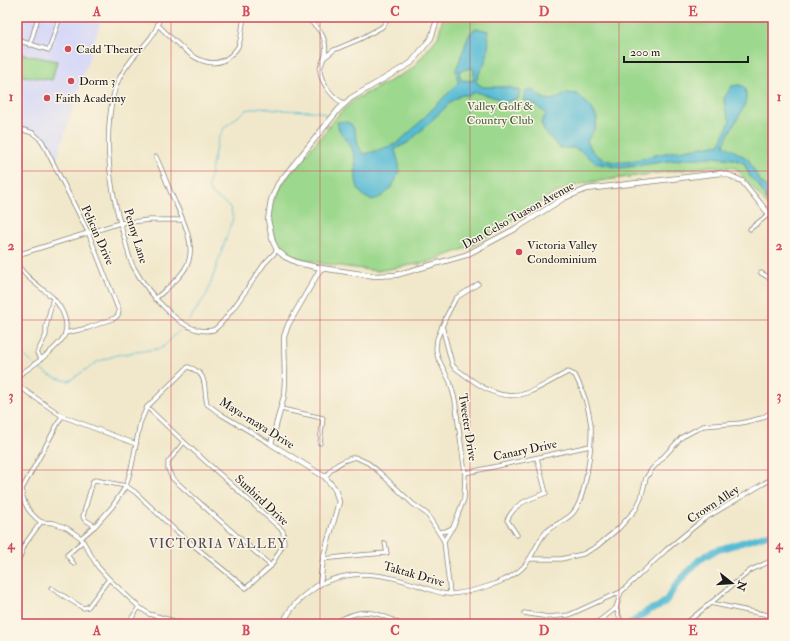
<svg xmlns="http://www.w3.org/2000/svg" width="790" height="641" font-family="'IM FELL Double Pica',serif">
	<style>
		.built { fill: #d6d8f8 }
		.green { fill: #9cd88d; stroke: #5c7a54 }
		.water { fill: #56bbd4; stroke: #396c78; fill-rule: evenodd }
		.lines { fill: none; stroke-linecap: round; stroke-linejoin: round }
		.stream { stroke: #56bbd4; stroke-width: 1 }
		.river { stroke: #56bbd4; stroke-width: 7 }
		.minor-casing { stroke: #868274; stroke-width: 5 }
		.tertiary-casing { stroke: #868274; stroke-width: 6 }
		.minor { stroke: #fff; stroke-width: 3.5 }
		.tertiary { stroke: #fff; stroke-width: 4.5 }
		.grid { fill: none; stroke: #d1495b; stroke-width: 1; stroke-opacity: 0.55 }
		.poi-dot { fill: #d1495b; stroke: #fcf5e5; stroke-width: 1.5 }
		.labels { text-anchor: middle; stroke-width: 3; stroke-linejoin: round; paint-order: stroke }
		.poi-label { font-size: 12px; fill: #1c1c1c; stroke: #fcf5e5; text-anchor: start }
		.park-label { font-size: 12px; fill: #495e44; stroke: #fcf5e5 }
		.street-label { font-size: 12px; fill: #1c1c1c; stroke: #fcf5e5 }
		.neighbourhood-label { font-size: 13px; letter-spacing: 1px; fill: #4f4959; stroke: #fcf5e5 }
		.neatline { fill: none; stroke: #d1495b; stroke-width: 1.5 }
		.grid-label { font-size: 13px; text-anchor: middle; font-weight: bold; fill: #d1495b }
	</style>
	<rect width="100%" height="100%" fill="#fcf5e5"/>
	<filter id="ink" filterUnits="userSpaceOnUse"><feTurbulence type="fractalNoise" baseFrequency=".025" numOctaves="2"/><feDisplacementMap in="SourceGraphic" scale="8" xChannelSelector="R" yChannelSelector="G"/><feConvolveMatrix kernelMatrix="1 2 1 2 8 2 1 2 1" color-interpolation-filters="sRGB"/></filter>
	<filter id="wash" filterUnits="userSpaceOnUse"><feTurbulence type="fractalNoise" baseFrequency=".012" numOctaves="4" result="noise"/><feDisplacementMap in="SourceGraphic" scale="16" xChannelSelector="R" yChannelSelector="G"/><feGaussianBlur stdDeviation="0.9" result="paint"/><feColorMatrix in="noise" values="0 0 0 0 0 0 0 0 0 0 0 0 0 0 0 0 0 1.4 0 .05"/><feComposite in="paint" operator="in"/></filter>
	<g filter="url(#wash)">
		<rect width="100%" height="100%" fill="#f1e8cb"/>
		<path class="built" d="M17,17h85l-46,144 -9,-20 -7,-7 -23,-7z"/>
		<g class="green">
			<path d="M443,17h330v195l-37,-44 -25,-2 -127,17 -29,10 -83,53 -43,16 -52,9 -52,-7 -38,-9 -9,-12 -5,-10 -3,-23 10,-24 60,-73 14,-13 58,-31 26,-32z"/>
			<path d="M21,54l36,7 -5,19 -35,-5z"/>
		</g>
		<g class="water">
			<path d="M475,28l13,3c1,11 1,20 -3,31 -3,7 -7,12 -9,20l7,5h26l11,4 -2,8 -17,4 -4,-5 -22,-6 -6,3h-7l-9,5 -44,42 -14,7c1,7 5,13 4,21 -2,14 -23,42 -38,23 -9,-12 -3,-28 -8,-42 -4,-10 -15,-18 -16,-29 3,0 8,-1 10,0 12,3 7,25 17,32l5,-1 27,-9 16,-14 46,-47 -2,-13 13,-35zM471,68l3,2 -1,11 -12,-1 -2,-9z"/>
			<path d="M740,85l4,2c7,15 -5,28 -12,41 -3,5 -6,11 -8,17l24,14 11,21 14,13v13l-4,-2 -10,-18 -9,-9 -6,-14 -11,-4 -20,-2 -30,2 -63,9 -24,-5 -14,-11 -8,-4h-14l-16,-17 -3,-9 5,-8 -13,-11 -10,-3 2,-9 7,-2c13,13 18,14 35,4l10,1 14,13 6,11 -2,10 -8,13c5,12 13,19 27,21 15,2 31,-5 46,-8 20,-4 40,-6 60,-10l10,-23 -5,-12 -1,-11 8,-12z"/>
		</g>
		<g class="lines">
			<g class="stream">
				<path d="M189,320l18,-26 26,-76 -3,-11 -18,-13 -4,-6 7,-37 4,-14 6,-10 21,-17 15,-3 14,3 36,1 9,1 7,3"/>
				<path d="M17,348l15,15"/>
				<path d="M35,365c10,9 21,14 34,16l28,-19 20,-7 45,-7 17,-17"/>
			</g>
			<path class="river" d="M630,624l19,-14 9,-3 8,-6 10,-16 23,-25 15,-9 59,-18"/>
		</g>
	</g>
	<g filter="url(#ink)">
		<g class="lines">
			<defs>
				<g id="minor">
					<path d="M160,17c-5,21 -16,27 -28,42 -8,10 -17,25 -19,38 -10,46 -2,98 12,143 2,8 4,18 8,26 9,17 21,32 35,45 12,12 27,23 45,19 10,-3 43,-55 52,-67 4,-4 8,-8 12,-13"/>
					<path d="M304,17c14,9 24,20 21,38 -1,5 -5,10 -5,15 0,11 14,31 25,33"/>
					<path d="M158,25c17,16 47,53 72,31 3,-3 8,-7 9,-12 3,-8 3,-18 5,-27"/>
					<path d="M17,40l32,10 11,-33"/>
					<path d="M30,45l8,-28"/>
					<path d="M325,57l9,-7 26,-11 22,-12 8,-10"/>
					<path d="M17,128l16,5 9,8 46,91 31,79 -1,4 -3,3 -27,10 -23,5"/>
					<path d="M750,229l19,-15"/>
					<path d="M17,255l103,-32 30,-3h32"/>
					<path d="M17,263c7,14 24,24 35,34 9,9 17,24 13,37 -4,12 -36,35 -48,42"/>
					<path d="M761,273l12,7"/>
					<path d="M155,299c11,-10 30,-24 34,-39 6,-21 -10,-48 -18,-67 -5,-12 -9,-24 -15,-36"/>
					<path d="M41,358l-4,-5 9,-18v-8l7,-29"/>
					<path d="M17,385l45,31 74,28"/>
					<path d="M281,409l42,9 -3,25"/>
					<path d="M184,442l-16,20v7l4,9 99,88"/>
					<path d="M465,473l125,-27"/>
					<path d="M325,477c8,-11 17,-17 30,-20l13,6 10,8 35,33 14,10 17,27 6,53"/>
					<path d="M41,522l13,1 13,5 14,10 17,29 11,12 30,28 10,7 36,10"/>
					<path d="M41,522c-11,-8 -19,-18 -19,-33l40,-73"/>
					<path d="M95,526l-11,-7 -1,-3 10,-35 2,-1 31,6 9,6 41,39 70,57 25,-22 13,-23 -1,-12 -99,-89 -37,-35"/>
					<path d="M439,532l7,-1 6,-3"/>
					<path d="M517,535l-10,-15c10,-19 21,-20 39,-27l-9,-35"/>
					<path d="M81,538l14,-12 17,-19 14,-21 6,-21 8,-42 7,-16 41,-40c21,6 15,20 19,37l15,11 49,29"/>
					<path d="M444,541l10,-16 10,-26 1,-26 -10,-73 -5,-18 -12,-24 -2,-9 1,-10 9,-22 10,-19 22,-14"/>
					<path d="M323,559l37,-4 27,-2 -2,-10"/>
					<path d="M529,559h32l22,-5 13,-7 23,-19 17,-19 5,-11 5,-20 6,-9 30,-32 21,-11 38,-3 21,-5 11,-7"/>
					<path d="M17,564l8,-20 16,-22"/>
					<path d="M74,564l-7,-9 16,-14"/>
					<path d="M320,584c34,-15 62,-11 97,1 11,3 23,10 34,9 22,-2 61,-12 75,-30 7,-9 11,-21 19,-31 7,-8 19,-11 27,-19 14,-14 20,-68 19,-88 -2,-18 -8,-36 -16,-51l-7,-3c-14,7 -27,16 -41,21 -28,10 -52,-10 -73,-26l-2,-3 -10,-38"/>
					<path d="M51,588l32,20 5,-1 21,-28"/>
					<path d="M710,603l63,13"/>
					<path d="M524,613l24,4 21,-2 35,-16 17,-7"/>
					<path d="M128,624l11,-17"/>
					<path d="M333,624c26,-16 41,-15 67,0"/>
					<path d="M595,624l21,-16"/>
					<path d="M622,624l-6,-16 5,-16 45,-42 38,-31 69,-41"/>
					<path d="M685,624l66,-54 22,-10"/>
				</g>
				<g id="tertiary">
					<path d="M438,17l-7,21 -20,25 -60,35 -12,11 -61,75 -7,16 -3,20 5,22 4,8 8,7 13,6 23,5 54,8 21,-1 70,-20 49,-26 49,-31 23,-9 134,-16 10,3 11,5 31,38"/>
					<path d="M283,624c8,-20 20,-28 37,-40l3,-25 16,-57 -4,-13 -10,-12 -54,-33 13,-48 1,-15 -1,-44 4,-12 33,-57"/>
				</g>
			</defs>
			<use href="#minor" class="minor-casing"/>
			<use href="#tertiary" class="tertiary-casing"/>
			<use href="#minor" class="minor"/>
			<use href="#tertiary" class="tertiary"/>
		</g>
	</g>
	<path class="grid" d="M171,17v607M320,17v607M470,17v607M619,17v607M17,171h756M17,320h756M17,470h756"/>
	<g class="poi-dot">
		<circle cx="68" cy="49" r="4"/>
		<circle cx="71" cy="81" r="4"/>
		<circle cx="47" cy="98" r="4"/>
		<circle cx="519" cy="252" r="4"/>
	</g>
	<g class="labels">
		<g class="poi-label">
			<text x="76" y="53">Cadd Theater</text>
			<text x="79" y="85">Dorm 3</text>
			<text x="55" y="102">Faith Academy</text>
			<text x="527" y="249">Victoria Valley<tspan x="527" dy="14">Condominium</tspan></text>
		</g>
		<g class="park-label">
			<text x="500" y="110">Valley Golf &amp;<tspan x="500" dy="14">Country Club</tspan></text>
		</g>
		<g class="street-label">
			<text transform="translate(518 215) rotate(-29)" y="4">Don Celso Tuason Avenue</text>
			<text transform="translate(98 235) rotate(66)" y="4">Pelican Drive</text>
			<text transform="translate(136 236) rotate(73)" y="4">Penny Lane</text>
			<text transform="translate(257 423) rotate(32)" y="4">Maya-maya Drive</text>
			<text transform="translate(468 427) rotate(81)" y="4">Tweeter Drive</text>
			<text transform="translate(525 450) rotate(-12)" y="4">Canary Drive</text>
			<text transform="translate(262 500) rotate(43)" y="4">Sunbird Drive</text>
			<text transform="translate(713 504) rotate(-33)" y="4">Crown Alley</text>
			<text transform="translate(414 574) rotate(16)" y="4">Taktak Drive</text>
		</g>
		<g class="neighbourhood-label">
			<text x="218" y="548">VICTORIA VALLEY</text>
		</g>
	</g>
	<rect width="790" height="641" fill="none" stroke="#fcf5e5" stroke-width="44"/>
	<g transform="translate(732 583) rotate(107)" stroke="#fcf5e5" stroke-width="3" paint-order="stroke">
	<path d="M0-3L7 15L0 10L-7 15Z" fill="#1c1c1c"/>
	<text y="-6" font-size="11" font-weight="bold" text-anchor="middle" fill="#1c1c1c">N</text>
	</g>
	<path d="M624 56v6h124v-6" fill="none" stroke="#1c1c1c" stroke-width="2"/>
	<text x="630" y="56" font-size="12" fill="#1c1c1c" stroke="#fcf5e5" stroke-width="3" paint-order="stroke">200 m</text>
	<rect x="22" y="22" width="746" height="597" class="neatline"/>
	<g class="grid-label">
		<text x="97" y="16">A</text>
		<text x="246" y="16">B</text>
		<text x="395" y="16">C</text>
		<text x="544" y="16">D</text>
		<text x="693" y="16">E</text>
		<text x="11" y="101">1</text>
		<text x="779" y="101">1</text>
		<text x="11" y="250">2</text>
		<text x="779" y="250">2</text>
		<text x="11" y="400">3</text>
		<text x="779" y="400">3</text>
		<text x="11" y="549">4</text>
		<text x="779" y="549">4</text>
		<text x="97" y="635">A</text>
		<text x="246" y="635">B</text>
		<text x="395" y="635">C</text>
		<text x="544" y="635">D</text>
		<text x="693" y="635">E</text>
	</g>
</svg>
